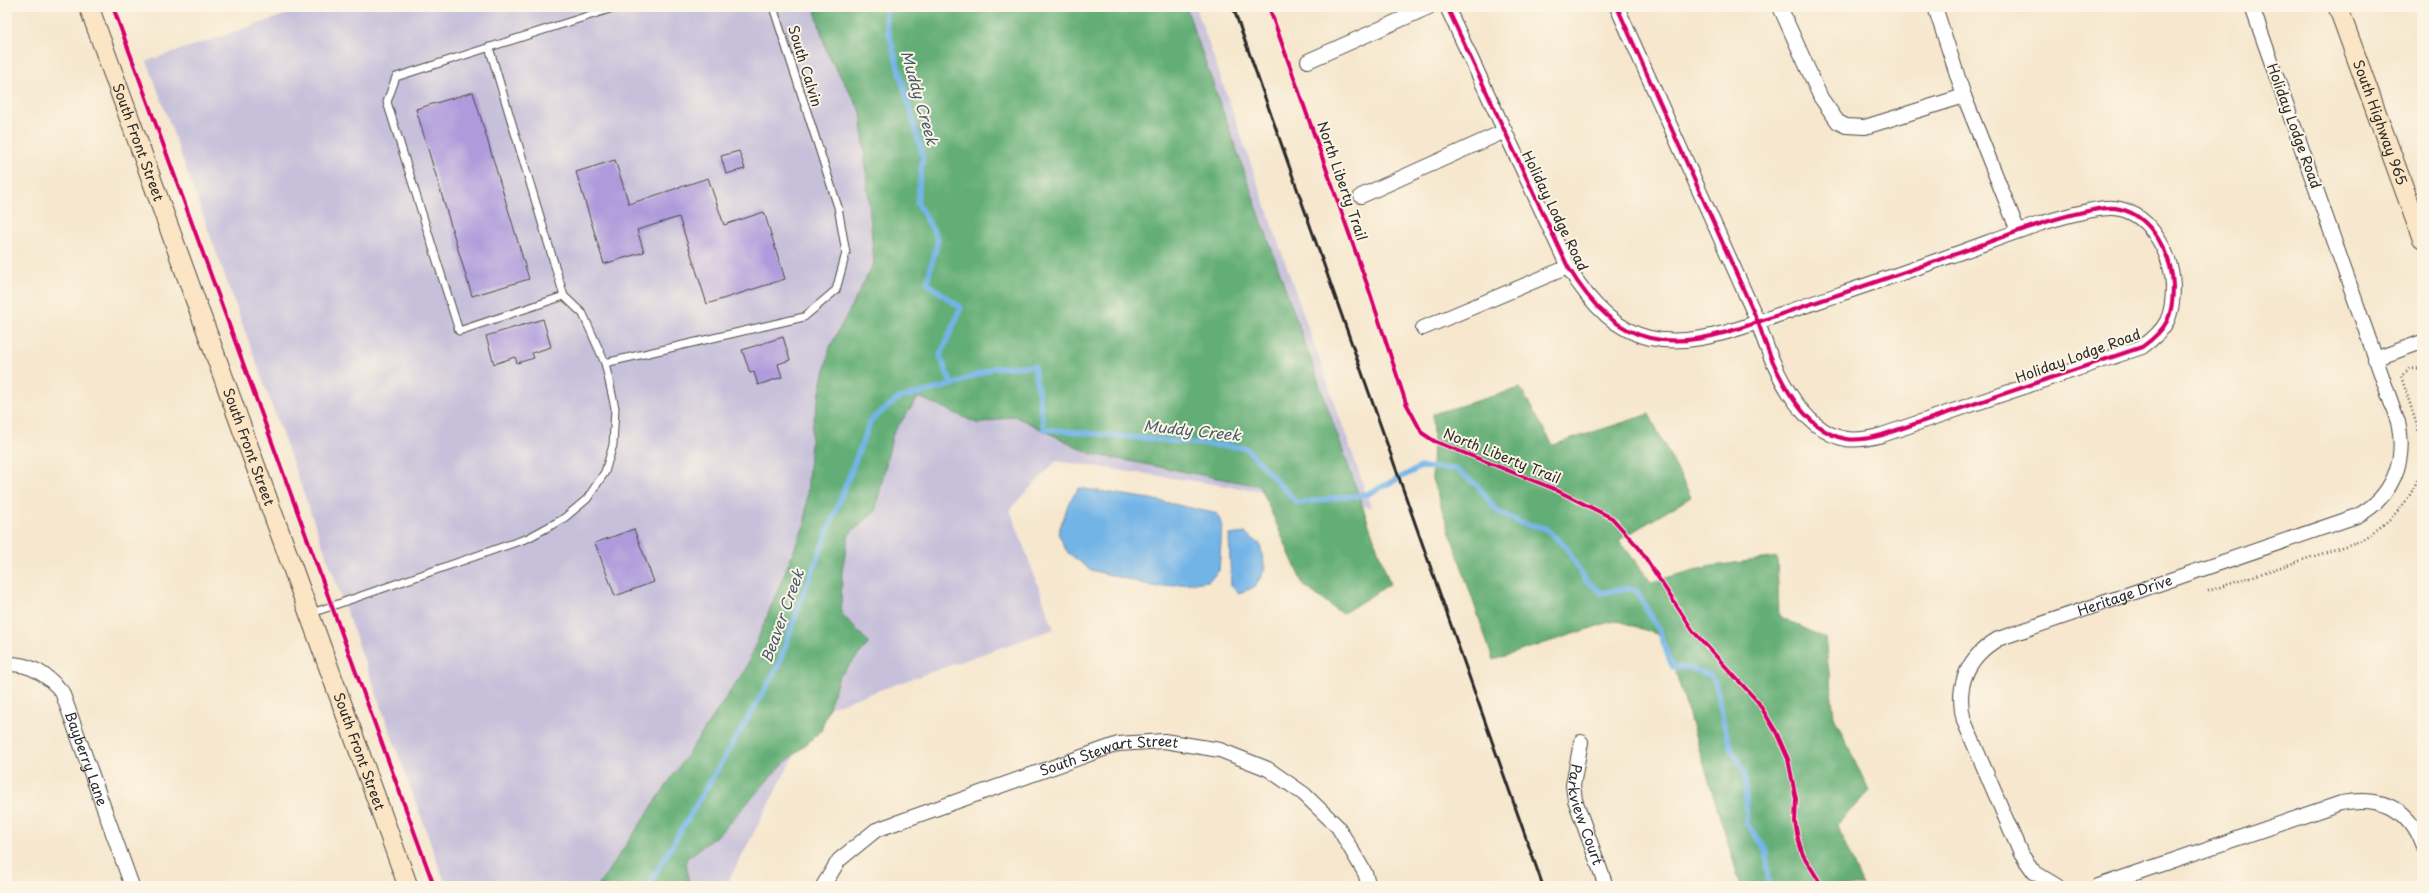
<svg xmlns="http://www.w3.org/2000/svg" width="2429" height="893" font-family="'Playpen Sans',sans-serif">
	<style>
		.industrial { fill: #c6c0da }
		.forest { fill: #64ae76; stroke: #486c50 }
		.water { fill: #73b4e7; stroke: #4f7089 }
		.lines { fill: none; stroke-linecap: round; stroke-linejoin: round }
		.stream { stroke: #73b4e7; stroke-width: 5.5 }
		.building { fill: #af9bdc }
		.lane-casing { stroke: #494743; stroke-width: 9 }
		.street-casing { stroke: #494743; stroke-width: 16 }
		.secondary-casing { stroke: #494743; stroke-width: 21 }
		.path { stroke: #494743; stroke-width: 2.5; stroke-dasharray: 1 3; stroke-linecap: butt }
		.lane { stroke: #fff; stroke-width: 7 }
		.street { stroke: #fff; stroke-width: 14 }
		.secondary { stroke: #fce5c4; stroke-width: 19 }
		.rail { stroke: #2b2b2b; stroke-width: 3 }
		.cycleway-casing { stroke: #fcf5e5; stroke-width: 6 }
		.cycleway { stroke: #d6006c; stroke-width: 4 }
		.labels { text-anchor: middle; stroke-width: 4; stroke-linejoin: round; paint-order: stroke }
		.street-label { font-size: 14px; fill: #2b2b2b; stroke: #fcf5e5 }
		.water-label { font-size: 15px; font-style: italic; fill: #445b6d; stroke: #fcf5e5 }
	</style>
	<rect width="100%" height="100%" fill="#fcf5e5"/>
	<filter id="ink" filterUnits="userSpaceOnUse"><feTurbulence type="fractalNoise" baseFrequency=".025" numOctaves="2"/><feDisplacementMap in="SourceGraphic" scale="8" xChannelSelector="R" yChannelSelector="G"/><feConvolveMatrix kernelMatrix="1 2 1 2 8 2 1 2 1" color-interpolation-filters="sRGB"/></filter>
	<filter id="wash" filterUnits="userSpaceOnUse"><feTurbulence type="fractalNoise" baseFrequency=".012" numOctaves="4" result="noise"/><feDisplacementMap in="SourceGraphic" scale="16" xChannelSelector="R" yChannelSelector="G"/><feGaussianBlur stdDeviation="0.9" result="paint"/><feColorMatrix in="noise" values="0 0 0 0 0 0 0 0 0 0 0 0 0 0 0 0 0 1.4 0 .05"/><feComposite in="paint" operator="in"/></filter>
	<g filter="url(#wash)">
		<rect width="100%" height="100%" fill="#f6e7ce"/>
		<path class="industrial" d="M309,7h887l175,500 -315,-46 -46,48 44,120 -237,83 -91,174h-280l-299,-825z"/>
		<g class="forest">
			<path d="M814,7h372l204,577 -48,30 -39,-29 -43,-99 -168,-32 -78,-38 -35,8 -60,-27 -26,36 -18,79 -26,22 -7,36 -1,43 28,30 -30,34 -18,54 -43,38 -58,64 -34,26 3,27h-91l148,-218 59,-145 7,-95 18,-81 44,-84 -13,-151 -34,-59z"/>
			<path d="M1520,388l33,57 96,-31 42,83 -72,43 32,42 55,-15 71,-10 2,59 46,22 9,78 35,75 -32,34 26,61h-122l-76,-249 -49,-17 -123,40 -61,-181 1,-65z"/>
		</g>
		<g class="water">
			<path d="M1079,488l72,11 67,15 4,13 -3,44 -11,10 -51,6 -66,-17 -24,-18 -9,-19 11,-31z"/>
			<path d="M1245,533l15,11 5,25 -10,18 -16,6 -8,-7 -2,-51z"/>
		</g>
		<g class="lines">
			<g class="stream">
				<path d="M886,7v16l37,134 -6,45 21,37 -11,44 34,25 -21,48 12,29 41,-17 41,-2 10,63 202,19 51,55 71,-9 53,-27 35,2 22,17 19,25 24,12 24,5 21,19 19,33 17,13 26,-5 9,3c6,13 13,23 20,36 7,12 9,27 16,40l17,1 20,7 6,9 8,42 7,22 14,25 2,51 20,27 1,29 2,6"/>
				<path d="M648,886l130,-219 22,-64 71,-183 28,-22 53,-13"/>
			</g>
		</g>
		<g id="blocks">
			<g class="building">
				<path d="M473,92l56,187 -57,17 -56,-187z"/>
				<path d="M739,151l6,18 -19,5 -5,-18z"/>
				<path d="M615,160l14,44 79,-26 16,47 40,-13 21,67 -78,25 -28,-87 -42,13 7,22 -40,12 -28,-92z"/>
				<path d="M543,319l8,28 -19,6 2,5 -17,5 -2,-6 -21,7 -8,-28z"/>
				<path d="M783,337l7,23 -12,4 4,13 -24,8 -4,-13 -4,1 -8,-23z"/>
				<path d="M634,529l20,53 -39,14 -20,-53z"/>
			</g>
		</g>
	</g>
	<g filter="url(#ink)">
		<use href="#blocks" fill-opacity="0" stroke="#494743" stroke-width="1"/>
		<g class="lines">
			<defs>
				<g id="lane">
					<path d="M489,47l75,249"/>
					<path d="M605,363l199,-46 32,-27 10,-37 -8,-46 -65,-200"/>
					<path d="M309,614l219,-76 35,-19 24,-20 18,-27 8,-27 2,-37 -10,-45 -22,-49 -19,-18 -105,35 -72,-229 9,-25 220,-70"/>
				</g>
				<g id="street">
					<path d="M1447,7l121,260c51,85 104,86 190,55 63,-22 126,-42 189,-65 47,-16 92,-36 141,-46 10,-2 22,-5 32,-2 32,7 52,47 53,77 0,31 -6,43 -31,61l-260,88c-11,3 -24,6 -36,4 -47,-8 -75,-76 -88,-117l-141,-315"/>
					<path d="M1780,7l41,91 17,24 8,4 19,1 99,-31"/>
					<path d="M1935,7l29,89 54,135"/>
					<path d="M1308,61l121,-54"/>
					<path d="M1361,196l144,-65"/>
					<path d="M1423,328l145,-61"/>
					<path d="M2375,359l47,-17"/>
					<path id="s1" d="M7,664c23,-1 41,11 55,28l70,194"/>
					<path id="s2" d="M1581,742l-8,43 2,15 31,86"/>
					<path id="s3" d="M823,886l16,-26 37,-30 242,-86 46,-3 56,9 48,19 36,25 34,33 27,46 4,13"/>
					<path id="s4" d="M2057,886l-23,-14 -13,-18 -57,-133c-9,-35 3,-64 34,-82l359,-123c36,-19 50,-56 41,-94l-146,-415"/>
					<path d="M2098,886l243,-83c39,-7 67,3 81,42"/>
				</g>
				<g id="secondary">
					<path id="s5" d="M89,7l319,879"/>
					<path id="s6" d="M2338,7l84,231"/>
				</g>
			</defs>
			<use href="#lane" class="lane-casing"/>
			<use href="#street" class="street-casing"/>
			<use href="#secondary" class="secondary-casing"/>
			<g class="path">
				<path d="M2422,368l-12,1 -9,7 21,65"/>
				<path d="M2208,591l149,-49c32,-17 58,-43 65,-78"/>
			</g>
			<use href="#lane" class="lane"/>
			<use href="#street" class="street"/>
			<use href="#secondary" class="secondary"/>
			<path class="rail" d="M1233,7l310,879"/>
			<defs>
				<g id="cycleway">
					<path d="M113,7l321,879"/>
					<path d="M1269,7l99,280 38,116 16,30 12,8 118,47 60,30 27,30 54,83 65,71 18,30 12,27 8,40 -1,23 3,17 5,16 19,31"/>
					<path d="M1447,7l121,260c51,85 104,86 190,55 63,-22 126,-42 189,-65 47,-16 92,-36 141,-46 10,-2 22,-5 32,-2 32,7 52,47 53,77 0,31 -6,43 -31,61l-260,88c-11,3 -24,6 -36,4 -47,-8 -75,-76 -88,-117l-141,-315"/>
				</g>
			</defs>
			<use href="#cycleway" class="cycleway-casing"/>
			<use href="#cycleway" class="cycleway"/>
		</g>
	</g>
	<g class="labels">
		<g class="street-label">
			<text transform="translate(805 66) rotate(73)" y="5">South Calvin</text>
			<text dy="5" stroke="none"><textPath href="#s6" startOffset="123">South Highway 965</textPath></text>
			<text transform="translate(2294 126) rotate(70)" y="5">Holiday Lodge Road</text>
			<text dy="5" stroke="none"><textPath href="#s5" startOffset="144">South Front Street</textPath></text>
			<text transform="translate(1342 181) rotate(71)" y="5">North Liberty Trail</text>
			<text transform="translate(1555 211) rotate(64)" y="5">Holiday Lodge Road</text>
			<text transform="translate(2078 356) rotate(-20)" y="5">Holiday Lodge Road</text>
			<text dy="5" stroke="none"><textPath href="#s5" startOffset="468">South Front Street</textPath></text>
			<text transform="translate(1502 456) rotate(22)" y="5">North Liberty Trail</text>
			<text dy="5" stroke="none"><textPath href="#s4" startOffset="424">Heritage Drive</textPath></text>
			<text dy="5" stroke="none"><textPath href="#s5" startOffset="792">South Front Street</textPath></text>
			<text dy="5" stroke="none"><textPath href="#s1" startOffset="135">Bayberry Lane</textPath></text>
			<text dy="5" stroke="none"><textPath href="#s3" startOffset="324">South Stewart Street</textPath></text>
			<text dy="5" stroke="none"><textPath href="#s2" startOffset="75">Parkview Court</textPath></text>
		</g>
		<g class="water-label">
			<text transform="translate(919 98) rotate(74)" y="5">Muddy Creek</text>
			<text transform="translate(1192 431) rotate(6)" y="5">Muddy Creek</text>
			<text transform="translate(783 616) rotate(-70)" y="5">Beaver Creek</text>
		</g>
	</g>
	<rect width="2429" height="893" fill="none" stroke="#fcf5e5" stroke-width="24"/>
</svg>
